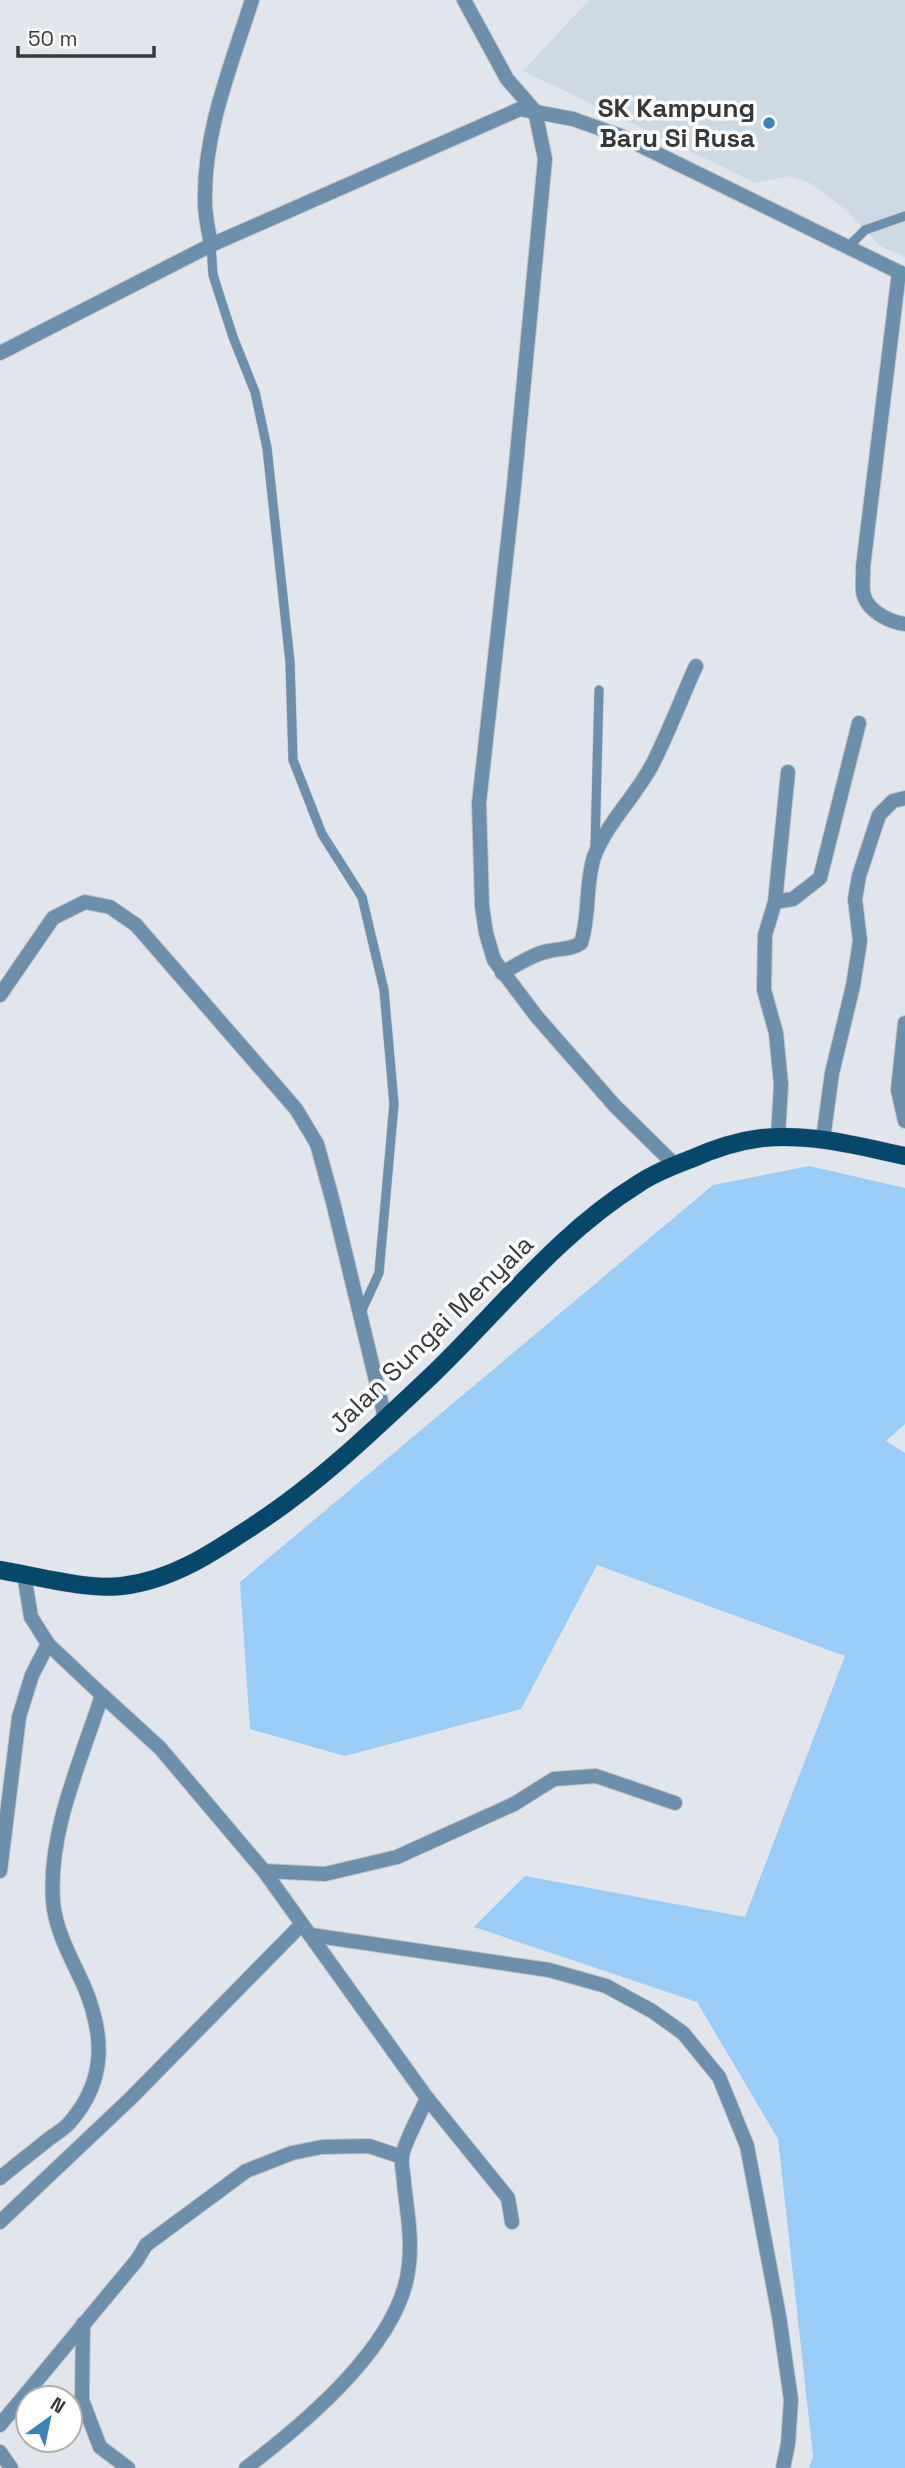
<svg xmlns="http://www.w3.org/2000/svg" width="905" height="2468" font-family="'Space Grotesk',sans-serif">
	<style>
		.built { fill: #cddae4 }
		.green { fill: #99cdf5 }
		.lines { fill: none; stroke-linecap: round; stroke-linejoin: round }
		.service-casing { stroke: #bec3c8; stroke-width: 10 }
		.minor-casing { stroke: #bec3c8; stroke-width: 16 }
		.primary-casing { stroke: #bec3c8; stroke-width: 19 }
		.service { stroke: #6c8fab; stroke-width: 9 }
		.minor { stroke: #6c8fab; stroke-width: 14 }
		.primary { stroke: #06476c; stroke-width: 18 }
		.poi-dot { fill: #3984b7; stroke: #fff; stroke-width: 2.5 }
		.labels { text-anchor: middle; stroke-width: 7; stroke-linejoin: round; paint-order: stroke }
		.poi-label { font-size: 26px; font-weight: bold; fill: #36383a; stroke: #fff; text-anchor: end }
		.street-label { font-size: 26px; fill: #36383a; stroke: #fff }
	</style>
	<rect width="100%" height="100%" fill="#e0e6eb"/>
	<path class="built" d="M589,0h316v257l-25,-11 -34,-36 -36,-27 -21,-7 -33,7 -233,-112z"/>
	<path class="green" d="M809,1166l96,22v236l-19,17 19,12v1015h-96l4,-12 -35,-317 -81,-137 -223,-75 51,-51 220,41 100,-261 -248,-91 -76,144 -176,47 -95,-27 -10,-147 473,-397z"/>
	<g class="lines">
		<defs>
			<g id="service">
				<path d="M211,245l2,30 20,62 22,55 12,56 23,214 3,98 29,74 40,63 22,93 10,114 -15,169 -18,39"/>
				<path d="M847,248l18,-18 40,-14"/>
				<path d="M595,848l4,-158"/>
			</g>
			<g id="minor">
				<path d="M464,0l43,79 28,32 10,48 -31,327 -35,317 3,103 4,27 8,27 43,57 78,89 60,59"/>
				<path d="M211,245c-2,-13 -6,-28 -6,-42 -2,-70 26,-137 47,-203"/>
				<path d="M899,272l-36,295c1,8 -2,21 1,29 5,16 26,26 41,28"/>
				<path d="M0,353l211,-108 309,-136 53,10 48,17 284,139"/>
				<path d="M775,902l13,-130"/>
				<path d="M502,973c15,-8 30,-19 47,-22 13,-3 21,-1 32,-8 9,-28 4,-58 13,-86 12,-33 41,-60 58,-92 16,-31 29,-66 44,-99"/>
				<path d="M0,995l53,-77 32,-16 25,5 26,18 160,184 21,35 16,58 52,216"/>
				<path d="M905,1023l-7,67 7,31"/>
				<path d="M778,1137l3,-53 -5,-51 -12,-43 1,-55 10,-33 18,-3 27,-21 39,-155"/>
				<path d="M823,1139l9,-66 21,-87 7,-45 -5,-42 4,-23 20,-61 14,-14 12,-3"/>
				<path d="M102,1695l58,53 104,123 163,227 81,100 4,24"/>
				<path d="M0,1871l19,-154 13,-42 16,-31"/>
				<path d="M264,1871l61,3 72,-17 117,-53 40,-25 42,-3 79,27"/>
				<path d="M311,1935l238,35 57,16 46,25 31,22 36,44 28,69 32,170 12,84 -3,44 -5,24"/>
				<path d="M0,2178c17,-14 34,-27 50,-40 7,-5 16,-10 21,-17 36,-42 33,-87 13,-135 -12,-26 -29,-56 -31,-85 -5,-70 28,-140 49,-206l-54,-51 -17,-27 -7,-43"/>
				<path d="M0,2222l131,-124 170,-173"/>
				<path d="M83,2324l-1,76 18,47 28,21"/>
				<path d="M0,2425l137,-165 9,-15 100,-74 46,-18 30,-6 47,-1 33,11"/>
				<path d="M0,2452l11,16"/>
				<path d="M246,2468c59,-45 157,-126 163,-204 3,-27 -2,-54 -5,-80 0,-8 -3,-19 -2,-27 2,-15 19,-44 25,-59"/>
			</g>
			<path id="primary" d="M0,1570c36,6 86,20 122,16 51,-6 92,-34 134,-62 63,-41 120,-96 175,-148 68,-65 126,-142 207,-192 16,-11 35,-18 53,-25 22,-10 47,-18 71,-21 49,-5 96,8 143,18"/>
		</defs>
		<use href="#service" class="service-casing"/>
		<use href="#minor" class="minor-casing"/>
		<use href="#primary" class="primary-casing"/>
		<use href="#service" class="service"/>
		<use href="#minor" class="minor"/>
		<use href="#primary" class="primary"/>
	</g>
	<circle class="poi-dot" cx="769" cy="123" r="7"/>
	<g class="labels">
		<g class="poi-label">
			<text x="755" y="117">SK Kampung<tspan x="755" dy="30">Baru Si Rusa</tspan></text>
		</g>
		<g class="street-label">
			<text transform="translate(431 1334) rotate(-44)" y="9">Jalan Sungai Menyala</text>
		</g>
	</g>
	<g transform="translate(49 2419) rotate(33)"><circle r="33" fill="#ffffff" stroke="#afafb0" stroke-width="2"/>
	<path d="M0-5L12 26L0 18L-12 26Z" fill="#3984b7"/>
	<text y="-10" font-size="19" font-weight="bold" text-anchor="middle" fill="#36383a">N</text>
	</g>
	<path d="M18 46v10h136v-10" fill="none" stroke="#36383a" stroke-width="3.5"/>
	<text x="28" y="46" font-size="21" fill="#36383a" stroke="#ffffff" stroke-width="5" paint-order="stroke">50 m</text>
</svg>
